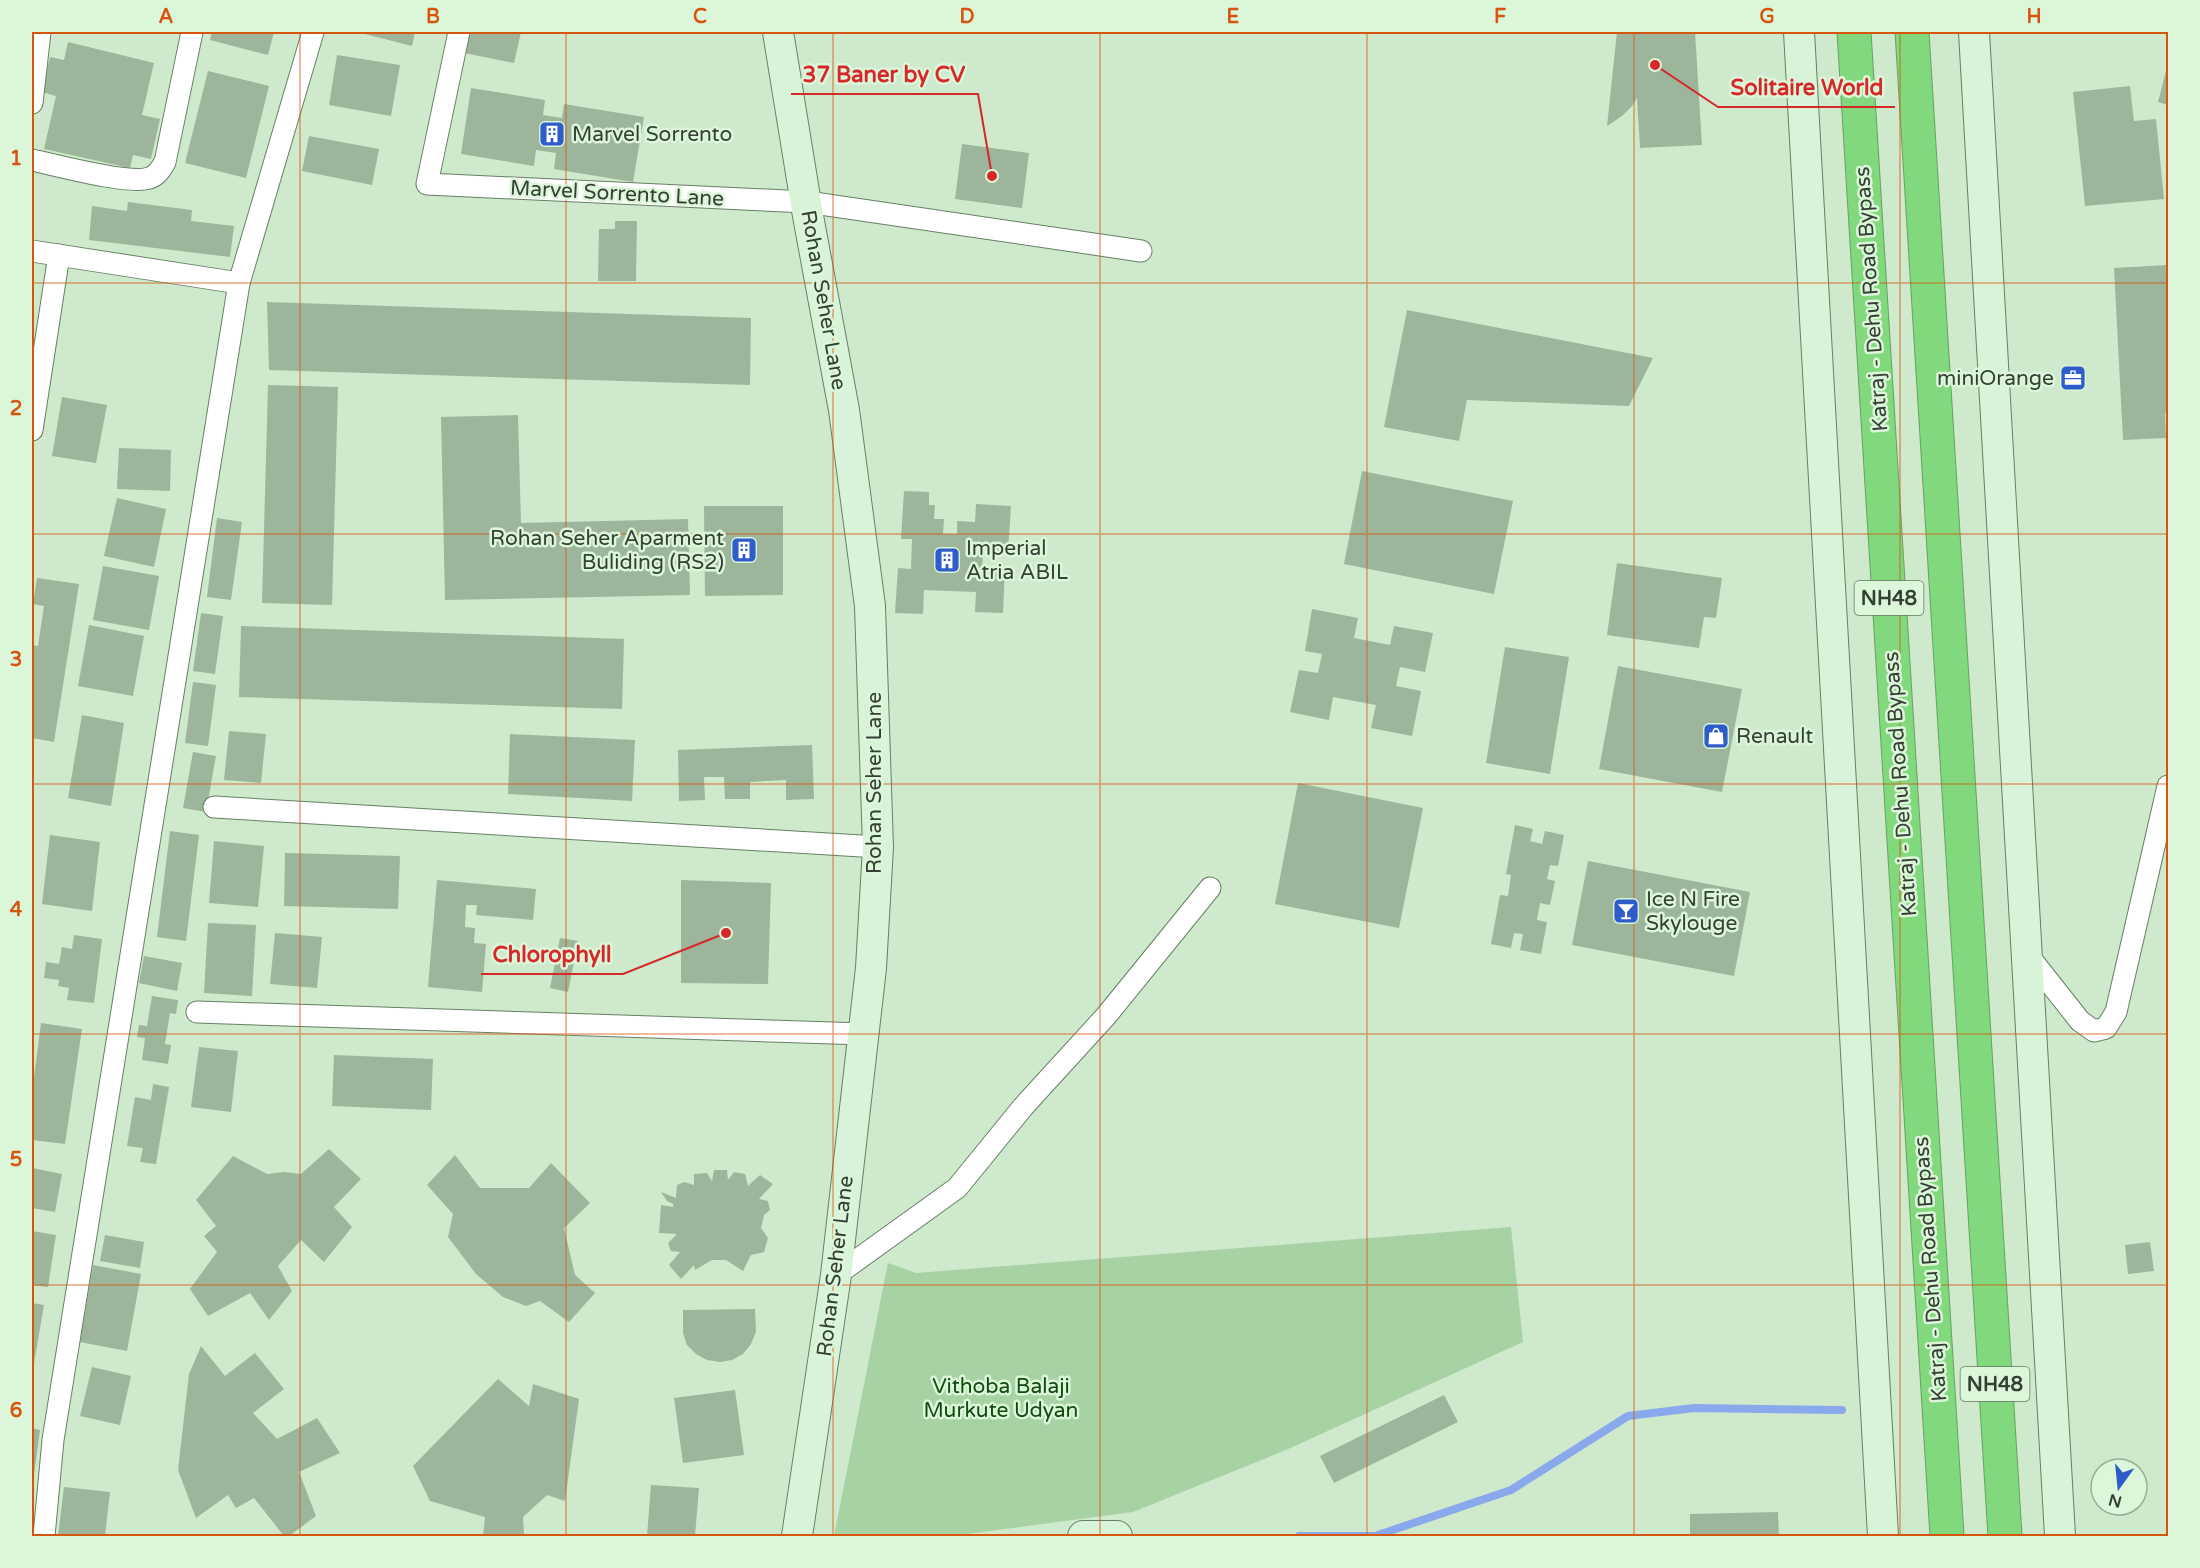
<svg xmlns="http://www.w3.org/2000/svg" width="2200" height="1568" font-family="'Varela Round',sans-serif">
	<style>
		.green { fill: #a7d2a4 }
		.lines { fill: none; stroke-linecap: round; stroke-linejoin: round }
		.stream { stroke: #89a9ec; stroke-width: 8 }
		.building { fill: #9db69b }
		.street-casing { stroke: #677f65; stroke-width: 23 }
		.secondary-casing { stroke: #677f65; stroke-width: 32 }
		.highway-casing { stroke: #66a363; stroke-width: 35 }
		.street { stroke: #fff; stroke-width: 21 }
		.secondary { stroke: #d9f3d8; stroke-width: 30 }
		.highway { stroke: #81d87d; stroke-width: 33 }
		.grid { fill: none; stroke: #d65610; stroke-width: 1.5; stroke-opacity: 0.55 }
		.labels { text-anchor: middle; stroke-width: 5; stroke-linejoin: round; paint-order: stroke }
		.shield { fill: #dcf6d9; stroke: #677766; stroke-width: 1.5 }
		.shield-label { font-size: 20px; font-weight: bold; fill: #354034 }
		.poi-label { font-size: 21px; fill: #354034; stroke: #dcf6d9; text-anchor: start }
		.street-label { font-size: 21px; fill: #354034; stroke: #dcf6d9 }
		.park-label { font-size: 21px; fill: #104b10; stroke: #dcf6d9 }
		.leader { fill: none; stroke: #d62828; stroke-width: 2 }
		.callout-dot { fill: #d62828; stroke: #dcf6d9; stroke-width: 2 }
		.callout-label { font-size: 22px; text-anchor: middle; font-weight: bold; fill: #d62828; stroke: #dcf6d9; stroke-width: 5; stroke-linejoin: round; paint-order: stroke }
		.neatline { fill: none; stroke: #d65610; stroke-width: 2 }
		.grid-label { font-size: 20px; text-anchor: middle; font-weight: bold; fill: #d65610 }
	</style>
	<rect width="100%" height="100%" fill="#cfe9cc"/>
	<path class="green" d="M1511,1227l12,115 -237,108 -153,62 -181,24h-118l54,-273 28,10z"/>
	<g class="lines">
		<path class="stream" d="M1299,1536h76l136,-46 117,-74 66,-8 148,2"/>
	</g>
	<g class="building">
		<path d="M212,32h62l-6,23 -58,-15z"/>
		<path d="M357,32h58l-3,14z"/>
		<path d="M469,32h52l-7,31 -50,-10z"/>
		<path d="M1617,32h78l7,113 -62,3 -3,-50 -5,8 -10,10 -15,10z"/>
		<path d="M68,42l86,21 -12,52 18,4 -9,40 -18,-4 -3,13 -86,-19 12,-53 -14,-4 8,-35 14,3z"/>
		<path d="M337,55l63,10 -9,51 -62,-11z"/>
		<path d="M2168,63v42l-10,-3z"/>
		<path d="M208,71l61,15 -23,92 -61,-15z"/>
		<path d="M2130,86l4,35 22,-2 8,80 -79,7 -12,-114z"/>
		<path d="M471,88l74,12 -2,15 19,3 2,-14 80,13 -11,65 -79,-13 2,-16 -20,-3 -2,16 -73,-12z"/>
		<path d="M309,136l70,13 -7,36 -70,-14z"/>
		<path d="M962,144l67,9 -7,55 -67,-9z"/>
		<path d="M128,202l64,8 -1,11 43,5 -4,31 -141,-17 3,-34 35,5z"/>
		<path d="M615,221h22l-1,60h-38l1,-52h16z"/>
		<path d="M2168,265v148h-3l1,25 -43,2 -9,-172z"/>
		<path d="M267,302l484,16 -1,67 -481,-15z"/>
		<path d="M1407,310l246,48 -24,48 -162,-6 -8,41 -75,-14z"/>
		<path d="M268,385l70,2 -6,218 -70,-2z"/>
		<path d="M62,397l45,8 -11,58 -44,-7z"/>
		<path d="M518,415l3,108 167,-4 2,76 -245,5 -4,-183z"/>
		<path d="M119,448l52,2 -1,41 -53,-2z"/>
		<path d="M1362,471l151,30 -19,93 -150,-30z"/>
		<path d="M904,491l25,1v13h6l-1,14h10l-1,15h14v-13l18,1 1,-18 35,2 -3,46 -25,-1 -1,17 23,1 -2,44 -28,-1 1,-20 -52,-2 -1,24 -28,-1 3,-45 13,1 1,-30h-11z"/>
		<path d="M117,498l49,11 -12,58 -50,-11z"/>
		<path d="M704,506h79v89l-78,1z"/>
		<path d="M217,518l25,4 -11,78 -24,-3z"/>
		<path d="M1617,563l105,15 -6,40 -12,-1 -5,31 -92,-13z"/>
		<path d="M103,566l56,10 -10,54 -56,-10z"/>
		<path d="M37,578l42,6 -25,158 -22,-4v-53l1,-13 -1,-1v-26l6,1 6,-40 -11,-2z"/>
		<path d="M1312,609l46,9 -4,20 36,7 4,-19 39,7 -8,39 -25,-5 -4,19 25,5 -9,45 -41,-8 5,-23 -43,-8 -4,23 -39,-8 9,-42 19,3 4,-19 -17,-3z"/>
		<path d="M201,613l22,3 -8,58 -22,-3z"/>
		<path d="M89,625l55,11 -11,60 -55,-10z"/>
		<path d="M241,626l383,13 -2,70 -383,-12z"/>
		<path d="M1505,647l64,10 -19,117 -64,-11z"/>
		<path d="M1618,666l124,23 -20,103 -123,-23z"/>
		<path d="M193,682l23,3 -8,61 -23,-3z"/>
		<path d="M82,715l42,8 -13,83 -43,-8z"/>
		<path d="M229,731l37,3 -5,49 -37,-3z"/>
		<path d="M510,734l125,6 -3,61 -124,-7z"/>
		<path d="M812,745l2,54 -28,1v-20l-36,2v17h-25l-1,-22h-20l1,23 -26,1 -1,-51z"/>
		<path d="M193,752l23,4 -10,56 -23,-4z"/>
		<path d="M1298,783l125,25 -24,120 -124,-24z"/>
		<path d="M1515,825l18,4 -3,12 12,3 3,-13 19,4 -6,31 -8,-1 -3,14 8,2 -5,24 -10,-2 -3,17 10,2 -6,32 -21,-4 3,-16 -9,-1 -3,15 -20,-4 9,-49 8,1 3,-21 -5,-1z"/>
		<path d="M170,831l29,4 -13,106 -29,-4z"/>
		<path d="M50,835l50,7 -8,69 -50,-7z"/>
		<path d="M214,841l50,5 -6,61 -49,-4z"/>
		<path d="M285,853l115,3 -2,53 -114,-3z"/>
		<path d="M1588,861l162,31 -16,84 -162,-31z"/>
		<path d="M437,880l99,9 -3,31 -57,-5 1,-10h-11l-1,22 10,1 -1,15 12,1 -4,48 -54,-5z"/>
		<path d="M681,880l90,3 -3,101 -87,-1z"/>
		<path d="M208,923l48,2 -4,71 -48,-3z"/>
		<path d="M275,933l47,4 -5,51 -47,-4z"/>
		<path d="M74,935l28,4 -8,64 -27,-3 2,-12 -11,-2 1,-6 -15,-2 2,-16 13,2 3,-17 10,2z"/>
		<path d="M560,938l18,3 -10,51 -18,-4z"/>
		<path d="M144,956l38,7 -5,28 -38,-8z"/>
		<path d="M152,996l26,4 -2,14 -6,-1 -5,31 6,1 -3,19 -26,-4 3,-22 -8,-1 2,-12 8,1z"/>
		<path d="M41,1023l41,6 -17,115 -33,-4v-47z"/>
		<path d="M199,1047l39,4 -7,61 -40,-5z"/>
		<path d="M334,1055l99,4 -2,51 -99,-4z"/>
		<path d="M153,1084l16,3 -13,77 -16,-2 3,-14 -16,-2 8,-49 16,3z"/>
		<path d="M329,1149l32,30 -27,28 18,20 -28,35 -23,-22 -23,26 14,25 -23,29 -19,-27 -42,23 -18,-27 27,-37 -13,-16 12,-10 -20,-26 37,-44 34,18 17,-2 17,2z"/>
		<path d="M455,1155l25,33h49l22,-25 39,40 -26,25 11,47 20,18 -26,29 -29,-21 -14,5 -23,-9 -27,-23 -28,-37 5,-23 -26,-29z"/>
		<path d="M32,1168l30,6 -7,38 -23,-4z"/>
		<path d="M714,1170h13l1,10 6,-8 11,2 3,12 12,-11 13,9 -14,15 9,2 2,9 -6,5 -3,13 7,10 -4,14 -13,3 -8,16 -17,-11h-14l-17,10 -1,-5 -13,14 -12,-14 11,-13 -9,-1 -3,-8 9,-9 -18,-1 2,-28 12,2v-3l-6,-3 -6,-9 15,6 1,-13 7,-3 10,3v-11l13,-1 5,8z"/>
		<path d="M32,1231l24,4 -8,52 -16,-2z"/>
		<path d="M105,1235l39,7 -4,26 -40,-7z"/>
		<path d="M2150,1242l4,29 -26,3 -3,-29z"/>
		<path d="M93,1265l48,9 -14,77 -47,-9z"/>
		<path d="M32,1303l12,2 -11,64h-1z"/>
		<path d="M755,1309l1,23 -5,12 -8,10 -11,6 -12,2 -13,-2 -11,-6 -9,-9 -4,-12v-23z"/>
		<path d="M201,1346l24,30 30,-23 29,36 -31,24 24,26 40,-21 23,35 -41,19 17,44 -27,20h-5l-30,-38 -18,10 -8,-13 -32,23 -18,-48 11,-96z"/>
		<path d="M92,1367l39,9 -11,49 -40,-9z"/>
		<path d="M498,1379l31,27 4,-22 46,15 -14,102 -18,-6 -24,22 1,19h-41l2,-19 -55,-16 -17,-35z"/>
		<path d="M735,1390l9,65 -61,8 -9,-65z"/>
		<path d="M1444,1395l14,27 -124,61 -14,-27z"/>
		<path d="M32,1428l8,2 -7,53h-1z"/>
		<path d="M651,1485l48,3 -4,48h-48z"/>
		<path d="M64,1487l46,5 -5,44h-47z"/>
		<path d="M1778,1512l1,24h-89v-22z"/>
	</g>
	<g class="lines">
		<defs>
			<g id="street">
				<path d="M459,32l-32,152 380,18 334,49"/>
				<path d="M32,103l8,-71"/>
				<path d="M32,160c24,5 97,25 117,18 8,-2 12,-9 16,-16l27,-130"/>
				<path d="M32,251l207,32"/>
				<path d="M32,430l27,-175"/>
				<path d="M214,807l664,40"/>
				<path d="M2027,954l53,67 14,10 12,-3 10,-16 52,-226"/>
				<path d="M197,1012l667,22"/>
				<path d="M836,1275l121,-87 66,-81 83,-91 104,-128"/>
				<path d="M44,1536l9,-96 186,-1157 74,-251"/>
			</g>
			<g id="secondary">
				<path d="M778,32l30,184 36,194 26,196 8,241 -7,121 -35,307 -39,261"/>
				<path d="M1799,32l84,1504"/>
				<path d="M1974,32l86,1504"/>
				<path d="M1083,1536h34"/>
			</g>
			<g id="highway">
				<path d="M1854,32l93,1504"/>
				<path d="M1912,32l93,1504"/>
			</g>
		</defs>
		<use href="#street" class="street-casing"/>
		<use href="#secondary" class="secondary-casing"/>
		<use href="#highway" class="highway-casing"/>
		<use href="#street" class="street"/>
		<use href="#secondary" class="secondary"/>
		<use href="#highway" class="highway"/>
	</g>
	<path class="grid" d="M300,32v1504M566,32v1504M833,32v1504M1100,32v1504M1367,32v1504M1634,32v1504M1900,32v1504M32,283h2136M32,534h2136M32,784h2136M32,1034h2136M32,1285h2136"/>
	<defs>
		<symbol id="building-square" viewBox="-11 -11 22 22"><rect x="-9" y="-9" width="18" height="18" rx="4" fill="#2f5ccb" stroke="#dcf6d9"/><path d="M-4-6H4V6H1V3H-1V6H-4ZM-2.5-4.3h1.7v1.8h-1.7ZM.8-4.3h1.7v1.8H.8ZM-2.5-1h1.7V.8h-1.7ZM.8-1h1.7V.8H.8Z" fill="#fff"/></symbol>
		<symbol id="office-square" viewBox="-11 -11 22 22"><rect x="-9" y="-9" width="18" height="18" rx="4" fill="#2f5ccb" stroke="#dcf6d9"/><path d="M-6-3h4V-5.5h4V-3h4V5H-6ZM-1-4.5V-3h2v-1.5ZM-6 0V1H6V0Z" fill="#fff"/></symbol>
		<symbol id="shop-square" viewBox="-11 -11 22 22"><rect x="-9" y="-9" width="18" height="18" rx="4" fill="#2f5ccb" stroke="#dcf6d9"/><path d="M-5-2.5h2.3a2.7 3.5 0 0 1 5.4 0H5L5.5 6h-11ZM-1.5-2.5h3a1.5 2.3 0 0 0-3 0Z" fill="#fff"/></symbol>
		<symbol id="bar-square" viewBox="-11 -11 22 22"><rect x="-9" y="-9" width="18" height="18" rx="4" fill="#2f5ccb" stroke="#dcf6d9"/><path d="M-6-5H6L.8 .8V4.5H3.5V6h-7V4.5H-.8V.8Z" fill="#fff"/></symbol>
	</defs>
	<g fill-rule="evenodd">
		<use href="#building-square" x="537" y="119" width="30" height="30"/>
		<use href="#office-square" x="2058" y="363" width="30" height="30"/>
		<use href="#building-square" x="729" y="535" width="30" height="30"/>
		<use href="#building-square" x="932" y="545" width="30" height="30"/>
		<use href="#shop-square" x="1701" y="721" width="30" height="30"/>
		<use href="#bar-square" x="1611" y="896" width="30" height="30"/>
	</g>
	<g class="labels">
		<g class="shield">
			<rect x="1854.5" y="581" width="69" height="34" rx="4.5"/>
			<rect x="1960.5" y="1367" width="69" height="34" rx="4.5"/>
		</g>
		<g class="shield-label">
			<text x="1889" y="605">NH48</text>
			<text x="1995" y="1391">NH48</text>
		</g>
		<g class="poi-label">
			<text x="572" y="141">Marvel Sorrento</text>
			<text x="2054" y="385" text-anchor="end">miniOrange</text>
			<text x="724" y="545" text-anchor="end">Rohan Seher Aparment<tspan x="724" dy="24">Buliding (RS2)</tspan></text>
			<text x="966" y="555">Imperial<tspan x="966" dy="24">Atria ABIL</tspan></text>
			<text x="1736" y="743">Renault</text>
			<text x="1646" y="906">Ice N Fire<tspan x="1646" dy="24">Skylouge</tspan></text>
		</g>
		<g class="street-label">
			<text transform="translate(617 193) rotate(3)" y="7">Marvel Sorrento Lane</text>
			<text transform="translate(1871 299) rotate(-94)" y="7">Katraj - Dehu Road Bypass</text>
			<text transform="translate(824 300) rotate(80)" y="7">Rohan Seher Lane</text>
			<text transform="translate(874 783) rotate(-90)" y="7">Rohan Seher Lane</text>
			<text transform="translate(1900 784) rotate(-94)" y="7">Katraj - Dehu Road Bypass</text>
			<text transform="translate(835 1266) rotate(-83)" y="7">Rohan Seher Lane</text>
			<text transform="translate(1930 1269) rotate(-94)" y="7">Katraj - Dehu Road Bypass</text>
		</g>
		<g class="park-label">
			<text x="1001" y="1393">Vithoba Balaji<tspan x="1001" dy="24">Murkute Udyan</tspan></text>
		</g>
	</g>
	<path class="leader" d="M992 176L978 94H791M1655 65L1718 107H1895M726 933L623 974H481"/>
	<g class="callout-dot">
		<circle cx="992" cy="176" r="6"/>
		<circle cx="1655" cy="65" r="6"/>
		<circle cx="726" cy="933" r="6"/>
	</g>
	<g class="callout-label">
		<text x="884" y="82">37 Baner by CV</text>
		<text x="1807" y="95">Solitaire World</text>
		<text x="552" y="962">Chlorophyll</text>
	</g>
	<rect width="2200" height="1568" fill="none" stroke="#dcf6d9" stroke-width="66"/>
	<g transform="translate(2119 1487) rotate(195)"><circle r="28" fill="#dcf6d9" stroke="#99ad97" stroke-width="1.5"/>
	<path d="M0-4.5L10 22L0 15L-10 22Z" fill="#2f5ccb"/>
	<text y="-9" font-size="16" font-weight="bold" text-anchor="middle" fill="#354034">N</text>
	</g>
	<rect x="33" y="33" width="2134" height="1502" class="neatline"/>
	<g class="grid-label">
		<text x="166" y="23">A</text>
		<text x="433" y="23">B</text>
		<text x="700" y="23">C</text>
		<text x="967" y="23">D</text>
		<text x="1233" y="23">E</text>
		<text x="1500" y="23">F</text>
		<text x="1767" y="23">G</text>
		<text x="2034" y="23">H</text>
		<text x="16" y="165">1</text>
		<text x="16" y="415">2</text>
		<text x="16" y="666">3</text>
		<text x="16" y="916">4</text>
		<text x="16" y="1166">5</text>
		<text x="16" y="1417">6</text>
	</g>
</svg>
